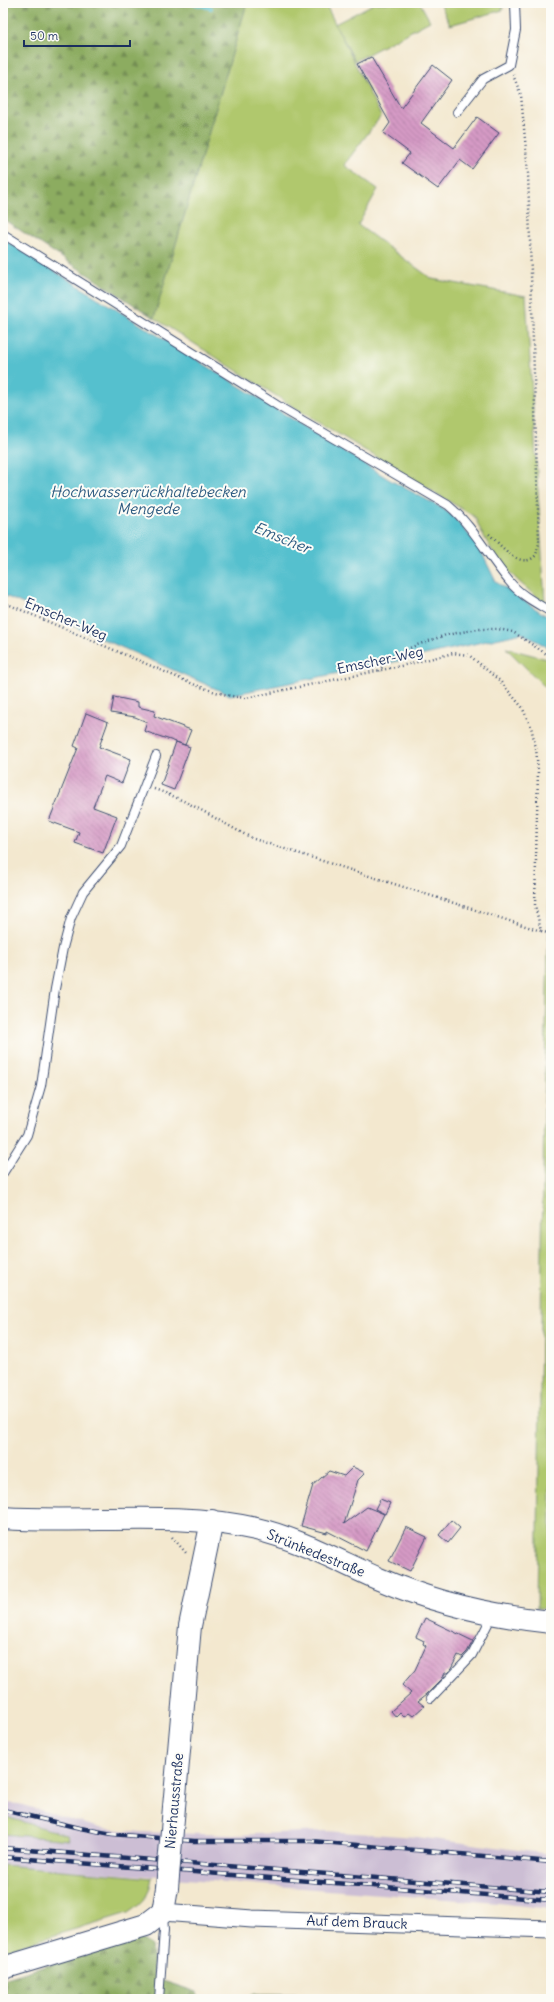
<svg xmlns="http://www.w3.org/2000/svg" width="554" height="2002" font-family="Delius,sans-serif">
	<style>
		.railway { fill: #ccbed4 }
		.green { fill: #b0c86d; stroke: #667c66 }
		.forest { fill: url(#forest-firs); stroke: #546e5f }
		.water { fill: #54c0ce; stroke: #387896 }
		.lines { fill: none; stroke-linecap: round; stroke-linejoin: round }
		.stream { stroke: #54c0ce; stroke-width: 4 }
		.building { fill: url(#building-back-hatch) }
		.lane-casing { stroke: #3b4b6f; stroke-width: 10 }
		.street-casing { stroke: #3b4b6f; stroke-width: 19 }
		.secondary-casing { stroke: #3b4b6f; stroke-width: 24 }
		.path { stroke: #3b4b6f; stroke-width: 2.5; stroke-dasharray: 1 3; stroke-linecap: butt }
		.lane { stroke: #fff; stroke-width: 8 }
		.street { stroke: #fff; stroke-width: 17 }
		.secondary { stroke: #fff; stroke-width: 22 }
		.rail-casing { stroke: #1b2f5e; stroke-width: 4.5 }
		.rail { stroke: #fdfcf7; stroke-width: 3; stroke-dasharray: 9; stroke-linecap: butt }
		.secondary-bridge-casing { stroke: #3b4b6f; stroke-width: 24; stroke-linecap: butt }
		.secondary-bridge { stroke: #fff; stroke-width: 22 }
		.labels { text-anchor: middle; stroke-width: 4; stroke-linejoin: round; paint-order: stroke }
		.street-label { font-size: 14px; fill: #1b2f5e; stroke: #fdfcf7 }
		.water-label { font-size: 15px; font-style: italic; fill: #2c5a80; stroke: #fdfcf7 }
	</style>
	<defs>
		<pattern id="forest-firs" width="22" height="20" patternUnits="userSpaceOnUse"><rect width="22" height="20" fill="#8cac60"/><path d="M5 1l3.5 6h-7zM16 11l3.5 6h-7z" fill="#728c52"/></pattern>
		<pattern id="building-back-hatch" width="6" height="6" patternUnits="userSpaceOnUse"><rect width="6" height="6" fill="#d59ac5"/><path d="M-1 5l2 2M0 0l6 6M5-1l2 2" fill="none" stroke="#ac7ea3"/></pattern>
	</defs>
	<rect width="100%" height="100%" fill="#fdfcf7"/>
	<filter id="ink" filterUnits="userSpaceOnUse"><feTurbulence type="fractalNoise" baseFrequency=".025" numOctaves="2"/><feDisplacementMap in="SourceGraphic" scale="8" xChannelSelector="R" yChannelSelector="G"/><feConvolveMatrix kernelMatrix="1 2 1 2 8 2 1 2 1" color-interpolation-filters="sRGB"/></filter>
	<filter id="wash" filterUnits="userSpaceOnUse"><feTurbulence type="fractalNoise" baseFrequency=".012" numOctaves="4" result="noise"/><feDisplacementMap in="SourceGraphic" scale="16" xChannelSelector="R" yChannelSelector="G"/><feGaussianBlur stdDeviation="0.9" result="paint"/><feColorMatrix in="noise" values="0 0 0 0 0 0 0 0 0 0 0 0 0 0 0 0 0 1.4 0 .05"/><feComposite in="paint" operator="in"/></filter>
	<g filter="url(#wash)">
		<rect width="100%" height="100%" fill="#f3e8cf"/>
		<path class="railway" d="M3,1803l16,1 81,24 41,4 92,3 92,-4 92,6 134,17v55l-53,-6 -495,-38v-31l66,5 -3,-5 -63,-18z"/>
		<g class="green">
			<path d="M247,3h78l56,113 -37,49 34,24 -20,36 74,54 94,17 19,307c-33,-25 -54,-46 -70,-86l-178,-108 -143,-91z"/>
			<path d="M375,3h45l10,18 -75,40 -20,-37z"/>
			<path d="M440,3h62l1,7 -53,15z"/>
			<path d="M506,648l45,12v49l-2,-18z"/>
			<path d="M551,829v780l-14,-1 7,-501z"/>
			<path d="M3,1816l64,19 2,5 -66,-6z"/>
			<path d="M3,1865l128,11 21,2c-4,20 -8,24 -24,35l-125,38z"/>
		</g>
		<g class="forest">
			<path d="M3,3h244l-93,315 -151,-99z"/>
			<path d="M139,1938l12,7 3,33 43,14v7h-194v-20z"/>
			<path d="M252,1994h44l4,5h-55z"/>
		</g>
		<path class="water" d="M3,239l387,241 52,28 12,9 25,30 17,35 55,37v30l-29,-16 -119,27 -173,35 -227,-100z"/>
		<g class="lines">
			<path class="stream" d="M193,3l18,5"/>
		</g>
		<g id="blocks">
			<g class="building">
				<path d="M371,57l30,51 32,-43 19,15 -31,43 33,25 23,-31 22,16 -27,36 -12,-9 -22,29 -36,-26 8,-10 -27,-20 7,-10 -33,-59z"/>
				<path d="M114,697l24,5v5l17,4 -1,5 37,14 -6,15 -41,-14 3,-9 -12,-5 -24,-4z"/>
				<path d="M86,713l22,9 -9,25 32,12 -9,24 -17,-7 -12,31 24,9 -14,37 -28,-10 4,-11 -30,-11 29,-73 -4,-2z"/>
				<path d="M176,742l14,5 -16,43 -13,-5z"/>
				<path d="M353,1467l12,6 -7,7 -14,44 23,-17 17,7 -18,37 -39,-20v2l-26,-7 12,-41 16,-14 15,5z"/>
				<path d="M380,1499l10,4 -5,11 -10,-5z"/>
				<path d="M451,1520l9,8 -12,15 -9,-8z"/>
				<path d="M406,1527l21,10 -17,34 -21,-10z"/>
				<path d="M425,1618l48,23 -6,11 -5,5 -4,-2 -7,14 -4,4h-2l-3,6 -15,15 -9,7 6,5 -11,10 -4,-3 -5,4 -4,-4 -4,4 -5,-6 20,-18 -9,-8 13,-15 11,-24 -3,-2 1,-3 -8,-4z"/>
			</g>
		</g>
	</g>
	<g filter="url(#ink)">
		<use href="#blocks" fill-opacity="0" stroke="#3b4b6f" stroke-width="1"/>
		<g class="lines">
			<defs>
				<g id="lane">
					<path d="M457,112l26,-33 26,-14 7,-35 -1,-27"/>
					<path d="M3,234l280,175 165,96c25,21 40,51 61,76 11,14 27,22 42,31"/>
					<path d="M3,1173l24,-38 14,-49 14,-97 8,-41 8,-30 12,-26 38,-46 35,-90"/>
					<path d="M431,1698l41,-43 21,-41"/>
					<path d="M159,1999l5,-69 -1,-15"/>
				</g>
				<path id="street" d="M163,1912l89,7 299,10"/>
				<g id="secondary">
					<path d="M3,1518c85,6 169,-8 253,11 43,10 82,32 123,50 54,23 113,37 172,43"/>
					<path d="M174,1807l16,-181 22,-105"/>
					<path d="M3,1968l143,-43 17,-13 4,-24"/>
				</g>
			</defs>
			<use href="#lane" class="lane-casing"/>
			<use href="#street" class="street-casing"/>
			<use href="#secondary" class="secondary-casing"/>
			<g class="path">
				<path d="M489,534c11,10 32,38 47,21l3,-12 -11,-371 -7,-77 -8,-20"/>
				<path d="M3,602c48,21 97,42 146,63 31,13 63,30 97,33l164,-34 43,-11 16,2 31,26 22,26 9,20 5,21 2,22 -3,135 6,26 10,3"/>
				<path d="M379,671l12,-15 26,-11 29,-10 32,-6h20l15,3 38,25"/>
				<path d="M154,789c35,11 67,34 100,50l287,92"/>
				<path d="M172,1537l15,17"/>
			</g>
			<use href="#lane" class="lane"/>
			<use href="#street" class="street"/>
			<use href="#secondary" class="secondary"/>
			<defs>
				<g id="rail">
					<path d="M3,1810l77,18 32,6 82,7h117l240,21"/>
					<path d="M3,1848l548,44"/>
					<path d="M3,1857l548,43"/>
				</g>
			</defs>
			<use href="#rail" class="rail-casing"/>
			<use href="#rail" class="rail"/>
			<defs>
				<path id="secondary-bridge" d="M167,1888l7,-81"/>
			</defs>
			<use href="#secondary-bridge" class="secondary-bridge-casing"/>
			<use href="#secondary-bridge" class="secondary-bridge"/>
		</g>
	</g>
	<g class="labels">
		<g class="street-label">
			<text transform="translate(66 619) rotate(23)" y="5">Emscher-Weg</text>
			<text transform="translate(380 660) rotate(-12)" y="5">Emscher-Weg</text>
			<text transform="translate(316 1553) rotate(22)" y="5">Strünkedestraße</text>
			<text transform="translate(174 1801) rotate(-85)" y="5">Nierhausstraße</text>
			<text transform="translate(357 1922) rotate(2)" y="5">Auf dem Brauck</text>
		</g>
		<g class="water-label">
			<text x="148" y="497">Hochwasserrückhaltebecken<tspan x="148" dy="17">Mengede</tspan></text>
			<text transform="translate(282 538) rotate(22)" y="5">Emscher</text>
		</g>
	</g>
	<rect width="554" height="2002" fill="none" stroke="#fdfcf7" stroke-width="16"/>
	<path d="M24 40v6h106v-6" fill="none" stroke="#1b2f5e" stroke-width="2"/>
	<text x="30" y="40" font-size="12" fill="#1b2f5e" stroke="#fdfcf7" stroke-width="3" paint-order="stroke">50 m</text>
</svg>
